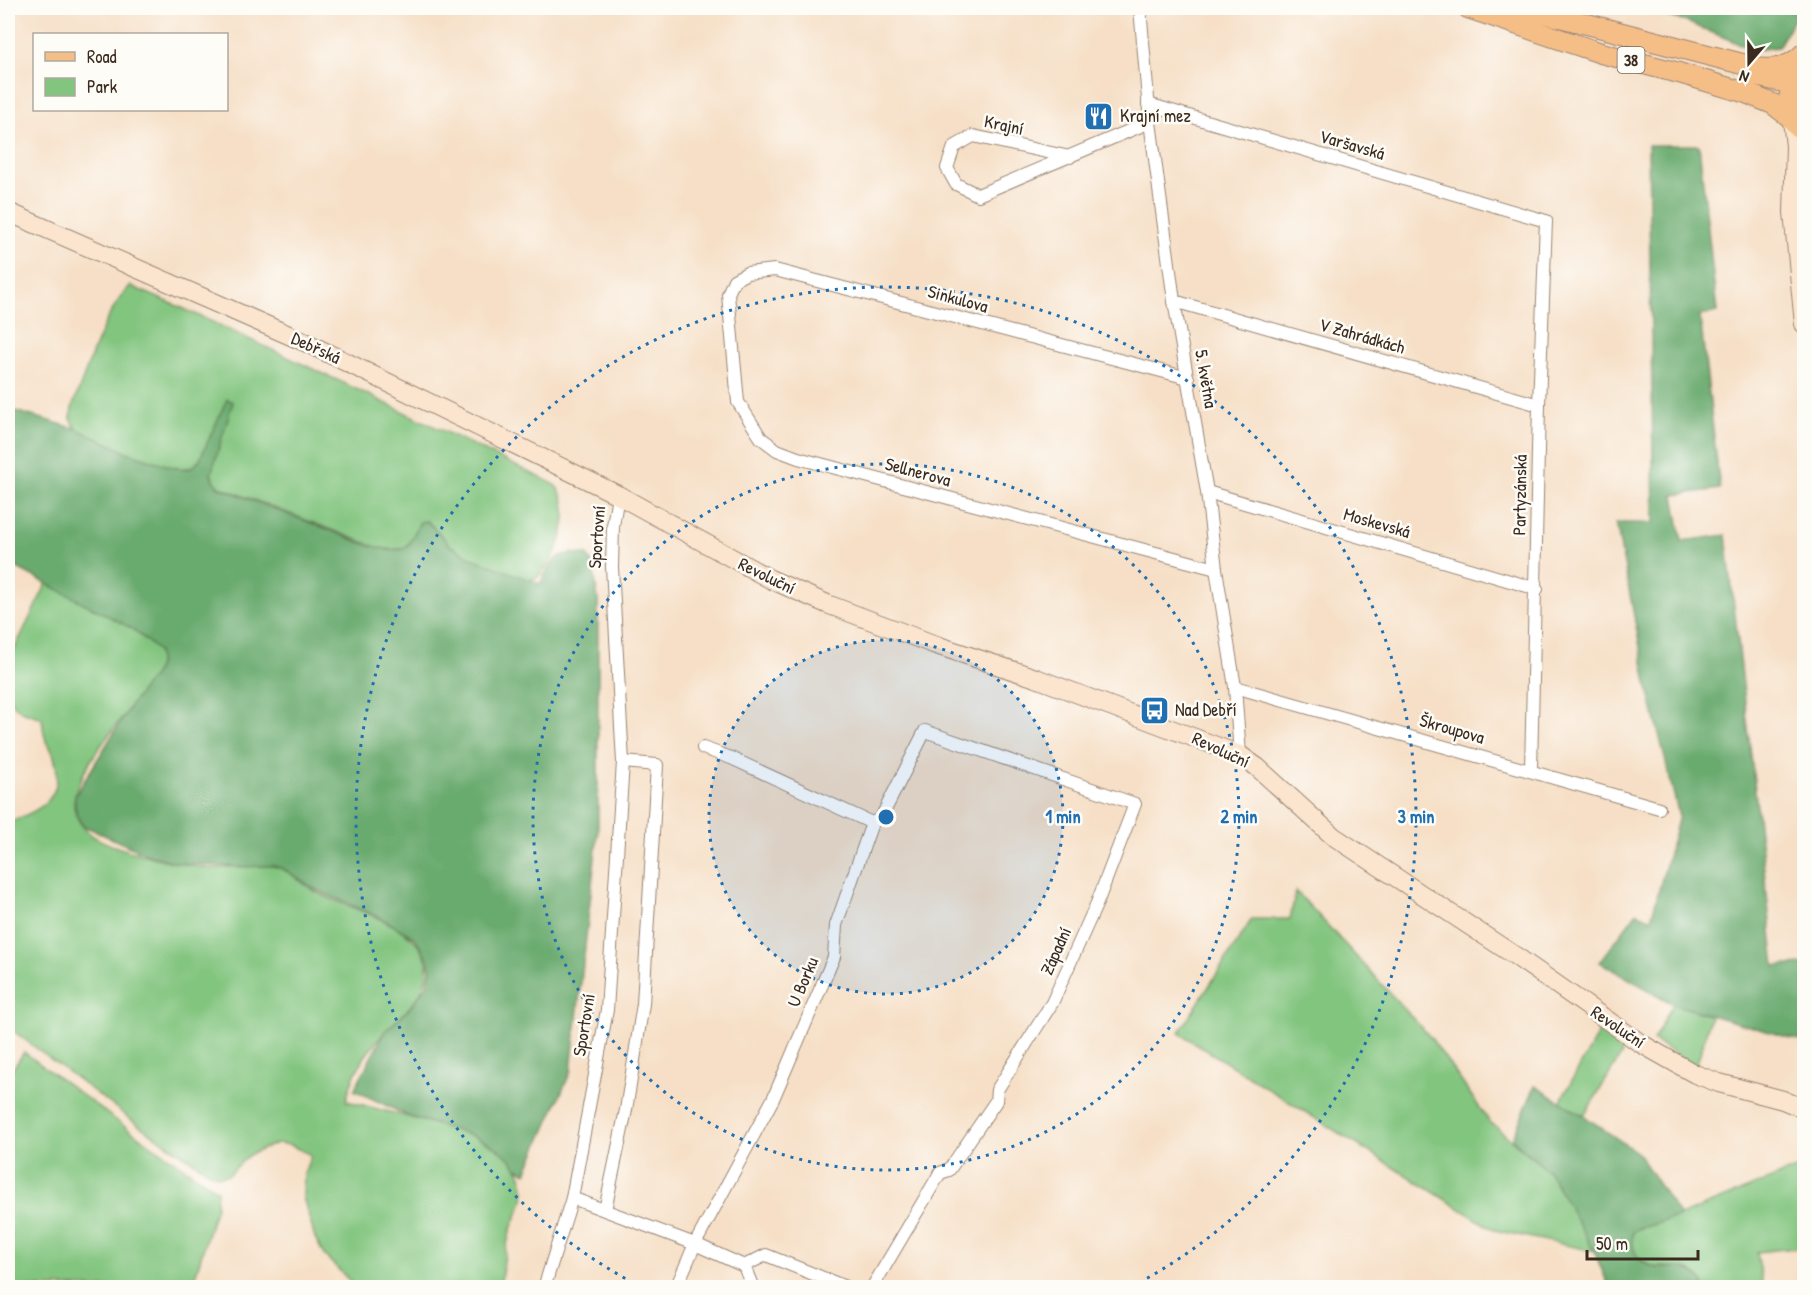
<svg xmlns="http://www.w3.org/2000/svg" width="1812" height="1295" font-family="'Patrick Hand',sans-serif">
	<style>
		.green { fill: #82c57f; stroke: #5e784e; stroke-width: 1.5 }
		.forest { fill: #69aa6e; stroke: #526a46; stroke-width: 1.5 }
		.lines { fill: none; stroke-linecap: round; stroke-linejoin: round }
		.street-casing { stroke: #988472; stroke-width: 14 }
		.secondary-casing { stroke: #988472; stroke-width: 20 }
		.primary-casing { stroke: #988472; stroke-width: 22 }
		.street { stroke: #fff; stroke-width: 12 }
		.secondary { stroke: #fbe5cf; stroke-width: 18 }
		.primary { stroke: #f6be87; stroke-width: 20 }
		.ring { fill: none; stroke: #1f6fb2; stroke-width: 3; stroke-dasharray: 3 6 }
		.labels { text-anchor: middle; stroke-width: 5; stroke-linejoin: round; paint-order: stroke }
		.shield { fill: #fdfcf7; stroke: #75695f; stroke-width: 1.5 }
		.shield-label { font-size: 16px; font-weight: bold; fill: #3b2a1e }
		.poi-label { font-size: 18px; fill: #3b2a1e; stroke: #fdfcf7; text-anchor: start }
		.street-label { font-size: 18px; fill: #3b2a1e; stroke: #fdfcf7 }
		.centre { fill: #1f6fb2; stroke: #fdfcf7; stroke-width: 3 }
		.ring-label { font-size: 18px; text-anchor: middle; font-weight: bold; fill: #1f6fb2; stroke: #fdfcf7; stroke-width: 5; stroke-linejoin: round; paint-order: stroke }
	</style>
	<rect width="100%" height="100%" fill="#fdfcf7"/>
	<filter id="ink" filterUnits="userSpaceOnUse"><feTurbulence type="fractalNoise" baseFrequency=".0167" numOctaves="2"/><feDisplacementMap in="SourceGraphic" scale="12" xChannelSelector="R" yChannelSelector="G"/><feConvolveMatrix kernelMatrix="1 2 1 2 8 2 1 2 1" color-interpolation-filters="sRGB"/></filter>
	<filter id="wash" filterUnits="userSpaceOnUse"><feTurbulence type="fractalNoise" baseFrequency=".008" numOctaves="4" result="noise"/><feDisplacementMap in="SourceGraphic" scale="24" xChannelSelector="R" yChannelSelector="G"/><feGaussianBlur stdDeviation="1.35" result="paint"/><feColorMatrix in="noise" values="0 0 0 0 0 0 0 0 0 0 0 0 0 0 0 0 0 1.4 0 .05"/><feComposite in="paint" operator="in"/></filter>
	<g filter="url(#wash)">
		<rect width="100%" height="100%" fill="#f6dfc6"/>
		<g class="green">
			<path d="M130,286l50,21 174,81 200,96c25,24 4,76 -19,95 -19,2 -70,-22 -85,-34 -8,-8 -14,-17 -23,-24l-7,1c-13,25 -12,32 -44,25l-158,-61 -7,-12 2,-7 -12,-9 -8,9c-22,7 -95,-26 -116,-38 -8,-8 -7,-13 -4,-24 15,-37 29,-90 57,-119z"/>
			<path d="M47,583l86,46 25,22 1,10 -3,11c-21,35 -78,90 -82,130 -1,13 8,26 19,34 21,14 91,30 118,32 20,1 43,-7 63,-2 16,4 28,18 42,26 29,16 106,33 111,71 4,34 -32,56 -50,78 -15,17 -26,38 -31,60 22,5 44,11 66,17 38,10 115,25 112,77 -1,12 -9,23 -13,34 -6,19 -8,39 -11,58h-144l-32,-32 -9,-17 -12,-41 1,-23 7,-19 -21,-10 -13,-2 -28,12 -21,20 -10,1 -7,-3 -70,-46 -133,-100v-205c33,-11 58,-24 46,-65 -1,-6 -5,-11 -8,-17 -3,-6 -3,-15 -4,-22l-21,-7 -13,-12v-37z"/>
			<path d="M1296,891l135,147 58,83 60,51 45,79 -100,-21 -315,-197 73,-114h38z"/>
			<path d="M1673,1004l38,12 -15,51 -43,-27z"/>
			<path d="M1603,1025l26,17 -45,74 -24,-14z"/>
			<path d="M24,1052l100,74 93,64 -1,16 -24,81h-184v-211z"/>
			<path d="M1803,1166l1,81 -47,5 6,35h-57l-8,-12 -26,-8h-19l-17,-10 -4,-11v-12l4,-5 44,-13z"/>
		</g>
		<g class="forest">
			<path d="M1638,8h158v8l-18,31 -24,3 -67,-28z"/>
			<path d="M1648,145h51l18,167 -17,4 20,173 -46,6 8,46 44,-6 49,431 29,-2v78l-131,-38 -73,-42 37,-50 14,7 28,-103 -30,-123 -33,-170h38z"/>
			<path d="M227,399l6,3 -22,72 2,6 5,7 144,56 27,7 13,-1 7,-5 11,-22 7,-1 24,25 21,12 68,26c13,-24 17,-35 47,-29l6,9 5,35v232l-27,240 -45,102 -9,-5 -4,-6 -13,-12 -26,-14 -66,-20 -54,-26 31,-59 24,-22 18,-24 3,-15 -2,-11 -13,-21 -36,-21 -63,-27 -32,-21 -11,-3 -33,1 -61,-4 -31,-8 -66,-30c-6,-10 -8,-18 -7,-29l56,-91 25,-33 3,-11 -1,-10 -25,-22 -125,-66v-154l69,20 50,23 49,16 14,1 9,-8z"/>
			<path d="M1535,1086l49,30 54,37 42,63 -44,14 -4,4c0,15 5,29 21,33 10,3 22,-2 33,2 10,3 15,10 20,18h-97l-15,-36 -45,-79 -37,-33z"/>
		</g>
	</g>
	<g filter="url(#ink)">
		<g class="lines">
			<defs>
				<g id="street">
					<path d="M1140,8l10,114 24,179 33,191 9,77 19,118 5,68"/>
					<path d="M1148,104l398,117 -7,184 -8,365"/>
					<path d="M1070,157l-97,-21 -19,11 -7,21 9,16 22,11 172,-73"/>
					<path d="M1174,301l365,104"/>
					<path d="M1188,378l-413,-108 -28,3 -13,7 -6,14 10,108 23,36 16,12 21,8 418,111"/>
					<path d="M1207,492l330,97"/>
					<path d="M1235,687l424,121"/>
					<path d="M703,748l28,10 141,65"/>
					<path d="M572,1198l123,46 49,22"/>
					<path d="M605,1210l21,-100 17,-106 14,-239 -34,-3"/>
					<path d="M744,1266l22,-11 82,33"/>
					<path d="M744,1266l9,22"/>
					<path d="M544,1288l28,-90 35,-188 16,-248 -11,-195 1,-41 5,-31"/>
					<path d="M676,1288l19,-44 78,-145 61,-142 2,-32 36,-102 9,-5 44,-87 210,73 -38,99 -45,100 -55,87 -1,11 -47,69 -9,3 -68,115"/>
				</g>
				<g id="secondary">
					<path d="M1792,120l3,26 -2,66 11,112"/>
					<path d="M8,212l299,131 311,152 152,84 57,25 106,40 103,34 204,77 17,12 76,69 184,121 123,86 55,31 24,9 64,17 21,9"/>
				</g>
				<g id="primary">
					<path d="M1468,8l133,45 78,20 67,20 27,11 18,14"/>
					<path d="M1525,8l233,60c18,3 34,-2 46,-15"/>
					<path d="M1755,76l28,6 21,-5"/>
					<path d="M1804,77c-21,14 -21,41 0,55"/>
				</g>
			</defs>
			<use href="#street" class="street-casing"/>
			<use href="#secondary" class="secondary-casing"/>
			<use href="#primary" class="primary-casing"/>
			<use href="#street" class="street"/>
			<use href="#secondary" class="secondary"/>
			<use href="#primary" class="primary"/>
		</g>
	</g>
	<circle cx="886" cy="817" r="177" fill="#1f6fb2" fill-opacity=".12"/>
	<g class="ring">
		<circle cx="886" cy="817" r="177"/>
		<circle cx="886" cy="817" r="353"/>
		<path d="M641 1287A530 530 0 1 1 1131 1287"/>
	</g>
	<defs>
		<symbol id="restaurant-square" viewBox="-11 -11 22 22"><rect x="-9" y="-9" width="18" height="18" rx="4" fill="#1f6fb2" stroke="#fdfcf7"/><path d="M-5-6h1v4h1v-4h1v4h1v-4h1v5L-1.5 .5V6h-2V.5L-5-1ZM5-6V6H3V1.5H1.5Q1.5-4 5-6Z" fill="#fff"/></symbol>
		<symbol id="bus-square" viewBox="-11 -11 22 22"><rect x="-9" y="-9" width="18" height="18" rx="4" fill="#1f6fb2" stroke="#fdfcf7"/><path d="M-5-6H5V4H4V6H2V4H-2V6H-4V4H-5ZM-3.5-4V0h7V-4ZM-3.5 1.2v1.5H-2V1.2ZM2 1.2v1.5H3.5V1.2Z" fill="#fff"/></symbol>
	</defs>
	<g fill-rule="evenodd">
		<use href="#restaurant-square" x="1082" y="100" width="33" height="33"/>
		<use href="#bus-square" x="1138" y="694" width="33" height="33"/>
	</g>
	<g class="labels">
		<rect class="shield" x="1617.5" y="47" width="27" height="26" rx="4.5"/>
		<g class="shield-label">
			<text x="1631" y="66">38</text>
		</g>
		<g class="poi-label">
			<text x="1120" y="122">Krajní mez</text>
			<text x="1175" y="716">Nad Debří</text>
		</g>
		<g class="street-label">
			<text transform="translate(1004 125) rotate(12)" y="6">Krajní</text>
			<text transform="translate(1352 145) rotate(16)" y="6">Varšavská</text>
			<text transform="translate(958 299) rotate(15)" y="6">Sinkulova</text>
			<text transform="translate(1362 336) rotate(16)" y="6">V Zahrádkách</text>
			<text transform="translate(316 348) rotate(25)" y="6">Debřská</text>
			<text transform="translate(1206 379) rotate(80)" y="6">5. května</text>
			<text transform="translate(918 472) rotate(15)" y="6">Sellnerova</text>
			<text transform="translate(1520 495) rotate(-89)" y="6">Partyzánská</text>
			<text transform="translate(1377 523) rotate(16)" y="6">Moskevská</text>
			<text transform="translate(597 537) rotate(-86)" y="6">Sportovní</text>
			<text transform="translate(767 576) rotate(26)" y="6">Revoluční</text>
			<text transform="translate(1452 729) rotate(16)" y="6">Škroupova</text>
			<text transform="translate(1221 750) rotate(25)" y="6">Revoluční</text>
			<text transform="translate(1056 951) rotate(-66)" y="6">Západní</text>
			<text transform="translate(803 982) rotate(-67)" y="6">U Borku</text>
			<text transform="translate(584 1025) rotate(-81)" y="6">Sportovní</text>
			<text transform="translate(1618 1027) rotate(34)" y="6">Revoluční</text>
		</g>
	</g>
	<circle cx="886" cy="817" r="9" class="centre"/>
	<g class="ring-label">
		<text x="1063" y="823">1 min</text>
		<text x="1239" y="823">2 min</text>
		<text x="1416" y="823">3 min</text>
	</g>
	<rect width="1812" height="1295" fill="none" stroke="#fdfcf7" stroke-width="30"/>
	<rect x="33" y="33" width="195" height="78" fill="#fdfcf7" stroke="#afa8a0" stroke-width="1.5"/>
	<rect x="45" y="52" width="30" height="9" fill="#f6be87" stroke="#afa8a0" stroke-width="1.5"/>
	<text x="87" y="63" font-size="18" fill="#3b2a1e">Road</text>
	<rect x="45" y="78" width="30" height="18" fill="#82c57f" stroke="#afa8a0" stroke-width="1.5"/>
	<text x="87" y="93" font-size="18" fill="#3b2a1e">Park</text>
	<g transform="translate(1749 63) rotate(200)" stroke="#fdfcf7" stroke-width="4.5" paint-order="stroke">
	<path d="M0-4.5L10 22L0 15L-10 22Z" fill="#3b2a1e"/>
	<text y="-9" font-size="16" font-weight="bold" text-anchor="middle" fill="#3b2a1e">N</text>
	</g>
	<path d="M1587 1250v9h111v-9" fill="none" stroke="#3b2a1e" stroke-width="3"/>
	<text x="1596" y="1250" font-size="18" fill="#3b2a1e" stroke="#fdfcf7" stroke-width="4.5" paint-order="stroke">50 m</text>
</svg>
